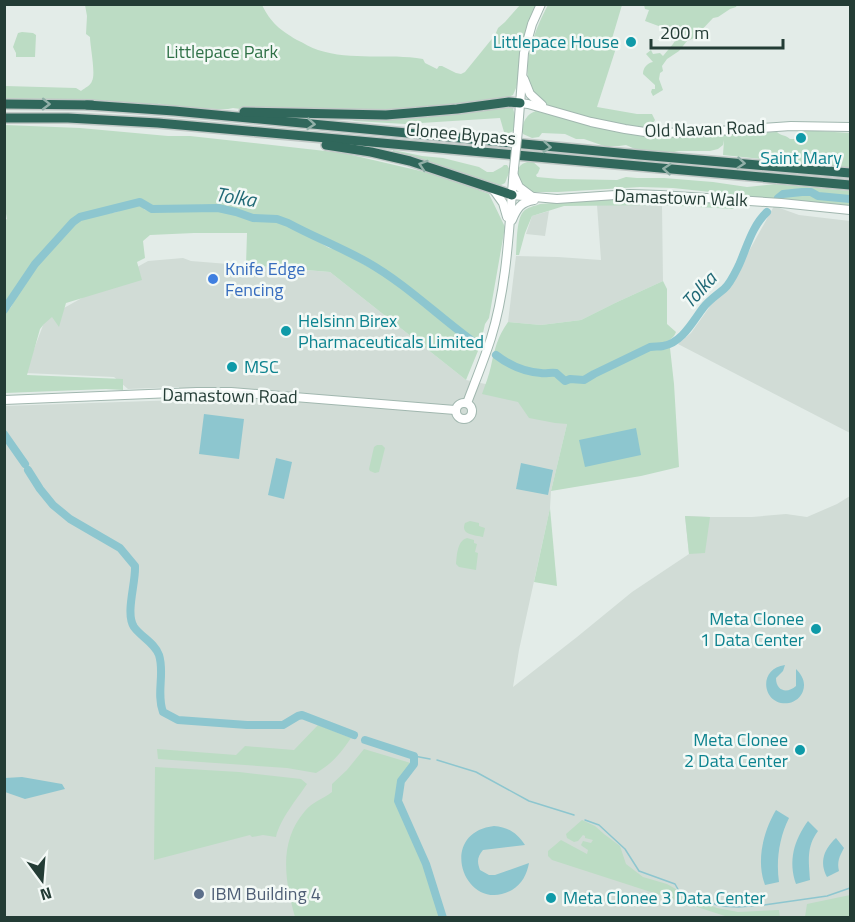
<svg xmlns="http://www.w3.org/2000/svg" width="855" height="922" font-family="'Titillium Web',sans-serif">
	<style>
		.built { fill: #d1dcd6 }
		.green { fill: #bcdcc4 }
		.water { fill: #8dc6cf }
		.lines { fill: none; stroke-linecap: round; stroke-linejoin: round }
		.stream { stroke: #8dc6cf; stroke-width: 1.5 }
		.river { stroke: #8dc6cf; stroke-width: 8 }
		.secondary-casing { stroke: #a1b7af; stroke-width: 10 }
		.highway-casing { stroke: #c1c8c6; stroke-width: 12 }
		.secondary { stroke: #fff; stroke-width: 8 }
		.highway { stroke: #30675b; stroke-width: 9 }
		.secondary-bridge-casing { stroke: #a1b7af; stroke-width: 10; stroke-linecap: butt }
		.secondary-bridge { stroke: #fff; stroke-width: 8 }
		.oneway { stroke: #92b0a8 }
		.culture-dot { fill: #0f9aa8; stroke: #f3f9f6; stroke-width: 2 }
		.shop-dot { fill: #3f7fe0; stroke: #f3f9f6; stroke-width: 2 }
		.service-dot { fill: #5c6f8a; stroke: #f3f9f6; stroke-width: 2 }
		.labels { text-anchor: middle; stroke-width: 5; stroke-linejoin: round; paint-order: stroke }
		.culture-label { font-size: 18px; fill: #0d838f; stroke: #f3f9f6; text-anchor: end }
		.park-label { font-size: 18px; fill: #2f7147; stroke: #f3f9f6 }
		.street-label { font-size: 18px; fill: #233c35; stroke: #f3f9f6 }
		.shop-label { font-size: 18px; fill: #366cbe; stroke: #f3f9f6; text-anchor: start }
		.service-label { font-size: 18px; fill: #4e5e75; stroke: #f3f9f6; text-anchor: start }
		.water-label { font-size: 20px; font-style: italic; fill: #206976; stroke: #f3f9f6 }
	</style>
	<rect width="100%" height="100%" fill="#e3ece8"/>
	<g class="built">
		<path d="M597,205h65l1,76 -48,22 -34,17 -40,5 -33,-3 8,-66 42,1 43,3z"/>
		<path d="M774,206l25,9 51,6v212l-172,-89 13,-11 22,-31 15,-13z"/>
		<path d="M549,211l-4,25 -19,-2 6,-18z"/>
		<path d="M183,258l8,3 139,11 136,108 93,19 8,25 -16,67 -1,17 -31,142 -6,37 64,-50 55,-45 57,-38 -4,-38 25,1h42l34,-3 21,3 30,-13 13,-8v421h-845l-1,-511 175,-6v-13l-51,2 -14,-12 -89,-4 20,-53 10,-7 93,-52z"/>
	</g>
	<g class="green">
		<path d="M85,5h177c9,18 18,25 35,35 7,3 14,8 21,10 34,11 70,3 105,9l2,4 12,6 2,-3h3l14,7 5,1 4,-2 30,-37 3,-7 7,-6 15,-17h18l-22,83 -3,7 -13,6 -116,12 -136,-3 -15,-2 -5,1h-10l-49,-2c-6,-3 -11,-5 -17,-1l-28,-2 -5,-2 -7,1 -8,-3 -15,2 -84,-1v-15l71,2 5,3c4,-3 10,-6 11,-10 4,-7 -2,-35 -2,-44l-4,-3 1,-18z"/>
		<path d="M548,5h74l-11,37 6,3 -20,62 40,7h15l3,6 -2,3 -3,1 -1,5h-6l-4,-3c-22,0 -42,-5 -63,-11 -12,-4 -24,-6 -34,-13 -29,-21 -7,-73 6,-97z"/>
		<path d="M644,5v-1l93,1 -1,2 -6,2 -12,8 -5,1 -15,16 -4,4 -7,3 -8,10 -12,8 -5,7 1,5 -3,2 -1,6 4,11 -10,6 -2,-4 1,-3h3v-4l-12,-11c0,-6 4,-11 10,-12l-7,-8 5,-4 2,4 7,-1 3,3 10,-12 3,-5 -4,-8 -27,-10 4,-11 -4,-1z"/>
		<path d="M22,32l11,1 3,2 -1,22h-19v-4l-3,-6 5,-14z"/>
		<path d="M508,105l5,3 2,8 -1,15 -8,3 -2,-2 -4,-14 -95,6 -50,-3 -3,-1v-3z"/>
		<path d="M536,111l51,14 28,6 42,5 120,-4c4,4 9,3 13,7h12l1,-9 47,3 -1,35 -126,-13 1,-15 -1,5 -5,4 -8,2h-31l-15,3 -29,-5 -9,-4 -7,1h-15l-20,-7h-8l-11,-5 -23,-1 -3,4 -7,1 -9,-4c-2,-10 3,-20 13,-23z"/>
		<path d="M5,125l75,3 88,8h22l153,17 99,23 47,18 16,33 -16,91 -4,6 -5,22 -14,34 -136,-108 -84,-7 1,-32h-53l-44,2 -7,6 2,17 -8,4 5,18 -76,23 -7,24 -7,-10 -8,7 -4,5 -13,46 96,4v11l-17,-1 -101,4v-79l6,-7 12,-23 28,-35 25,-27 7,-4 34,-6 14,-7h10l4,5 12,2 61,-1 14,3 20,6 21,1 15,3 41,24 11,2 30,18 5,-5 -89,-42 -8,-3 -22,-1 -32,-11 -67,2c-7,-1 -11,-6 -17,-6 -9,-1 -19,4 -27,7 -10,2 -23,2 -32,6 -17,8 -53,53 -63,69 -5,8 -7,17 -13,25l-1,-68 2,-2 -1,-19 2,-1 -3,-16z"/>
		<path d="M393,150l29,6 21,2 36,9 8,5h6l9,-5 2,-2h3l3,5 -5,13 -6,3 -106,-33z"/>
		<path d="M532,161l8,7 -2,5 -2,2 1,2 22,2 58,1 9,-3 11,1h27l49,4 34,5 28,-3 75,7v16l-177,-19 -33,-1 -82,5h-26l-7,-2 -8,-14c1,-11 4,-13 15,-15z"/>
		<path d="M629,197l41,1 60,6 4,5 -72,-4 -98,1 -32,10 -7,17 -6,22h-3c1,-11 0,-34 7,-43 4,-5 12,-6 17,-8z"/>
		<path d="M663,281l4,8v35l9,8c-3,8 -10,10 -18,12l-1,4h13l4,36 5,83 -38,9 -90,15 16,-67 -12,-1 -26,-5 -11,-16 -36,-8c3,-9 7,-18 9,-28 4,-18 6,-28 17,-44l33,3 40,-5 34,-17z"/>
		<path d="M377,445h5l3,3 -6,24 -4,1 -5,-2 -1,-2 5,-22z"/>
		<path d="M550,508l7,78 -23,-4z"/>
		<path d="M685,516l25,1 -5,36 -16,1z"/>
		<path d="M470,521l9,2v3l6,2 -2,9c-8,-2 -23,-2 -18,-14z"/>
		<path d="M467,538l7,2v3l3,1 -2,8 3,1 -2,17 -17,-3 -3,-3c1,-9 1,-23 11,-26z"/>
		<path d="M318,725l33,13c-11,16 -18,25 -35,35l-29,-5 -129,-9 -1,-10 79,6 9,-9 49,4z"/>
		<path d="M364,749l50,15 -13,17 -3,20 28,63 17,53h-148c-10,-36 -17,-75 10,-106 7,-9 18,-12 27,-19v-8l15,-14z"/>
		<path d="M155,767l84,5 62,7 6,5c-10,15 -27,35 -31,53l-13,-2 -11,2 -2,-2 -96,25z"/>
		<path d="M582,820l13,6 9,8 16,12 6,18 17,13 24,7 30,17 20,7 21,4 41,-2 1,7h-52l-176,-57 -4,-4v-5l13,-11 26,14 1,-4 -6,-4 -1,-1 2,-4 8,2 2,-3 -8,-2v-2l-2,-1 -5,6 -4,1 -7,-4 -1,-4z"/>
		<path d="M850,895v22h-45l2,-13z"/>
	</g>
	<g class="water">
		<path d="M204,414l40,5 -5,40 -40,-5z"/>
		<path d="M636,428l5,27 -56,12 -6,-27z"/>
		<path d="M276,458l16,4 -8,37 -16,-4z"/>
		<path d="M521,463l32,7 -5,25 -32,-6z"/>
		<path d="M785,665l-2,6 -7,7c0,13 11,16 20,8v-17c6,6 10,13 7,22 -2,6 -8,11 -14,12 -26,4 -33,-34 -4,-38z"/>
		<path d="M22,777l40,7 3,5 -40,10 -20,-7v-14z"/>
		<path d="M776,810l13,8c-10,20 -13,43 -10,64l-14,3c-9,-24 -2,-53 11,-75z"/>
		<path d="M808,821l10,10c-12,16 -9,30 -8,49l-14,4c-8,-23 -2,-44 12,-63z"/>
		<path d="M494,826c14,1 23,7 31,19l-42,5c-6,7 -6,12 -3,20l9,5h6l34,-12c-2,11 -7,21 -17,27 -47,26 -77,-57 -18,-64z"/>
		<path d="M836,838l8,10c-5,9 -7,14 -5,23l-12,6c-8,-15 -3,-28 9,-39z"/>
	</g>
	<g class="lines">
		<g class="stream">
			<path d="M414,756l16,3"/>
			<path d="M437,760l39,12 53,29 45,14"/>
			<path d="M585,820l14,5 26,24 14,22 36,13 4,7 41,15 18,1 26,-2 63,-9 23,-8"/>
		</g>
		<g class="river">
			<path d="M778,198l5,-4 19,-2h9l7,4 32,3"/>
			<path d="M4,310l31,-46 38,-42 7,-5 60,-15 12,7 66,-1 18,4 17,6 24,1 11,4c26,14 54,25 79,39 39,22 72,55 108,81"/>
			<path d="M496,355c13,10 28,17 45,18 5,1 10,-1 15,0l9,8 5,-2 14,1 10,-6 56,-27c4,-1 9,0 13,-1 19,-3 30,-25 40,-38 6,-8 14,-13 21,-19 6,-5 11,-16 15,-24 8,-18 13,-39 28,-53"/>
			<path d="M4,434l21,30"/>
			<path d="M28,470l12,19 13,16 17,14 50,29 15,18c1,17 -10,47 -1,61 7,10 21,16 25,28 6,18 -3,38 4,57l15,8 69,5h36l15,-9 4,-1 52,20"/>
			<path d="M365,740l49,16v8l-13,17 -3,20 28,63 17,54"/>
		</g>
		<defs>
			<g id="secondary">
				<path d="M524,79l6,15 12,11"/>
				<path d="M520,103l8,1 63,18 34,7 20,3 44,1 102,-7 59,1"/>
				<path d="M518,130l6,-77 8,-29 9,-20"/>
				<path d="M514,176l5,11 12,9"/>
				<path d="M493,189l10,14 4,14"/>
				<path d="M512,195l45,4 73,-5 30,1 121,8 69,7"/>
				<path d="M512,220c5,-12 9,-18 22,-20"/>
				<path d="M4,400l193,-8h34l224,18"/>
				<circle cx="464" cy="411" r="8"/>
				<path d="M467,403c8,-21 17,-43 24,-65 17,-55 18,-114 23,-170"/>
			</g>
			<g id="highway">
				<path d="M4,104l88,1"/>
				<path d="M87,105l87,6 466,44 210,18"/>
				<path d="M244,112l142,3 71,-6 52,-7 11,1"/>
				<path d="M4,118h64l90,5 692,62"/>
				<path d="M326,145l45,7 39,9 102,34"/>
			</g>
		</defs>
		<use href="#secondary" class="secondary-casing"/>
		<use href="#highway" class="highway-casing"/>
		<use href="#secondary" class="secondary"/>
		<use href="#highway" class="highway"/>
		<defs>
			<path id="secondary-bridge" d="M514,168l4,-38"/>
		</defs>
		<use href="#secondary-bridge" class="secondary-bridge-casing"/>
		<use href="#secondary-bridge" class="secondary-bridge"/>
	</g>
	<defs><path id="oneway-chevron" d="M-2-3.5L2.5 0L-2 3.5" fill="none" stroke-width="1.6" stroke-linecap="round" stroke-linejoin="round" transform="scale(1.5)"/></defs>
	<g class="oneway">
		<use href="#oneway-chevron" transform="translate(46 104) rotate(1)"/>
		<use href="#oneway-chevron" transform="translate(311 124) rotate(5)"/>
		<use href="#oneway-chevron" transform="translate(547 147) rotate(5)"/>
		<use href="#oneway-chevron" transform="translate(741 163) rotate(5)"/>
		<use href="#oneway-chevron" transform="translate(423 165) rotate(-162)"/>
		<use href="#oneway-chevron" transform="translate(667 169) rotate(-175)"/>
	</g>
	<g class="culture-dot">
		<circle cx="631" cy="42" r="6"/>
		<circle cx="801" cy="138" r="6"/>
		<circle cx="286" cy="331" r="6"/>
		<circle cx="232" cy="367" r="6"/>
		<circle cx="816" cy="629" r="6"/>
		<circle cx="800" cy="750" r="6"/>
		<circle cx="551" cy="898" r="6"/>
	</g>
	<circle class="shop-dot" cx="213" cy="279" r="6"/>
	<circle class="service-dot" cx="199" cy="894" r="6"/>
	<g class="labels">
		<g class="culture-label">
			<text x="619" y="48">Littlepace House</text>
			<text x="801" y="164" text-anchor="middle">Saint Mary</text>
			<text x="298" y="327" text-anchor="start">Helsinn Birex<tspan x="298" dy="21">Pharmaceuticals Limited</tspan></text>
			<text x="244" y="373" text-anchor="start">MSC</text>
			<text x="804" y="625">Meta Clonee<tspan x="804" dy="21">1 Data Center</tspan></text>
			<text x="788" y="746">Meta Clonee<tspan x="788" dy="21">2 Data Center</tspan></text>
			<text x="563" y="904" text-anchor="start">Meta Clonee 3 Data Center</text>
		</g>
		<g class="park-label">
			<text x="222" y="58">Littlepace Park</text>
		</g>
		<g class="street-label">
			<text transform="translate(705 129) rotate(-2)" y="6">Old Navan Road</text>
			<text transform="translate(461 134) rotate(5)" y="6">Clonee Bypass</text>
			<text transform="translate(681 198) rotate(2)" y="6">Damastown Walk</text>
			<text transform="translate(230 396) rotate(1)" y="6">Damastown Road</text>
		</g>
		<g class="shop-label">
			<text x="225" y="275">Knife Edge<tspan x="225" dy="21">Fencing</tspan></text>
		</g>
		<g class="service-label">
			<text x="211" y="900">IBM Building 4</text>
		</g>
		<g class="water-label">
			<text transform="translate(236 197) rotate(9)" y="7">Tolka</text>
			<text transform="translate(699 290) rotate(-48)" y="7">Tolka</text>
		</g>
	</g>
	<rect width="855" height="922" fill="none" stroke="#233c35" stroke-width="12"/>
	<g transform="translate(42 880) rotate(164)" stroke="#f3f9f6" stroke-width="4.5" paint-order="stroke">
	<path d="M0-4.5L10 22L0 15L-10 22Z" fill="#233c35"/>
	<text y="-9" font-size="16" font-weight="bold" text-anchor="middle" fill="#233c35">N</text>
	</g>
	<path d="M651 39v9h132v-9" fill="none" stroke="#233c35" stroke-width="3"/>
	<text x="660" y="39" font-size="18" fill="#233c35" stroke="#f3f9f6" stroke-width="4.5" paint-order="stroke">200 m</text>
</svg>
